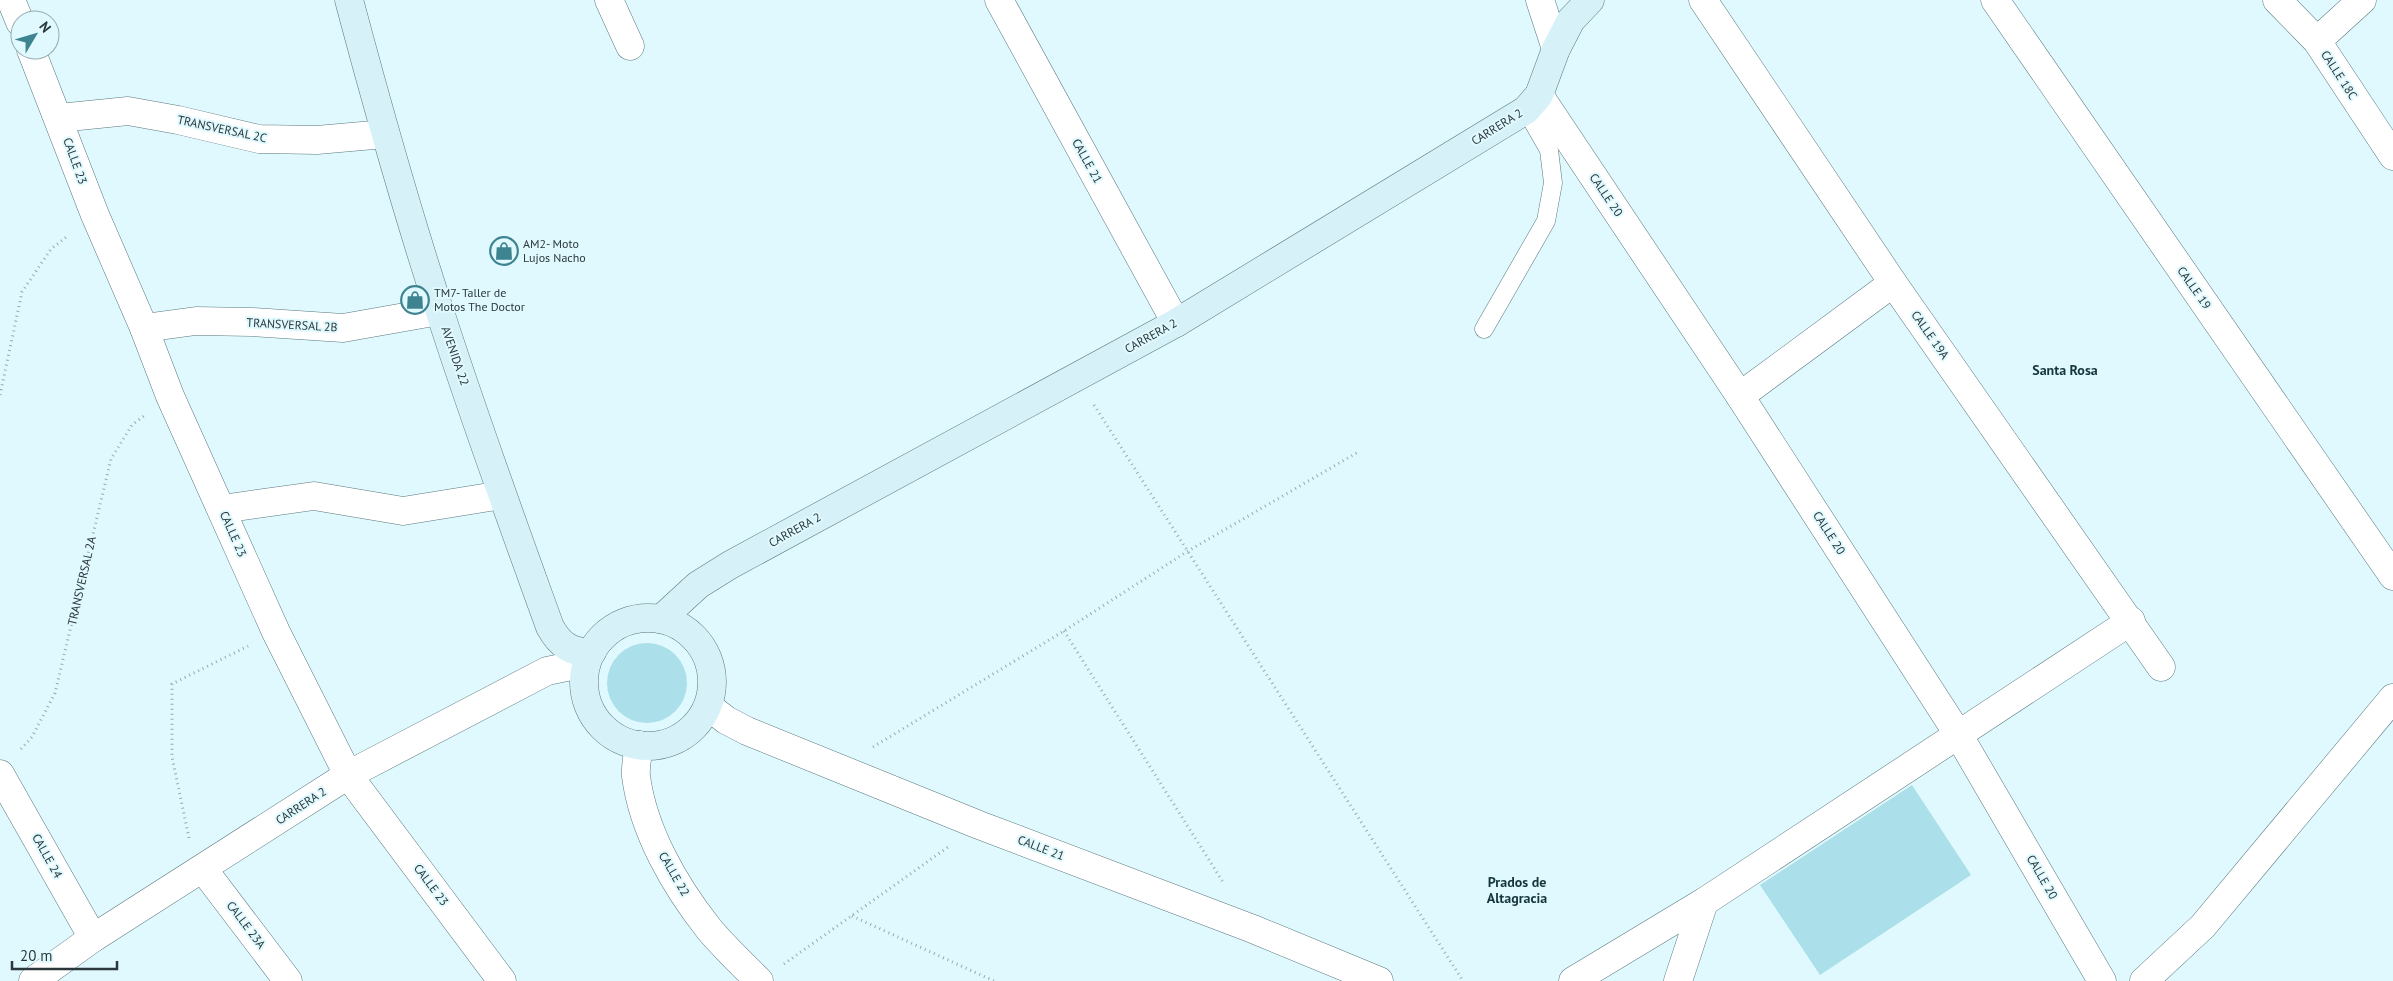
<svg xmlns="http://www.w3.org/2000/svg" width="2393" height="981" font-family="'PT Sans',sans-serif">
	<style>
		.green { fill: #abdfe9 }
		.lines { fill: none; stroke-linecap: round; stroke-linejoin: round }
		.lane-casing { stroke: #5b787e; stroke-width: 19 }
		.street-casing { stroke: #5b787e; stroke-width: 29 }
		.secondary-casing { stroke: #5b787e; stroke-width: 29 }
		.path { stroke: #96abaf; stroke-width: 3; stroke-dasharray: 1 4; stroke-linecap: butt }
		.lane { stroke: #fff; stroke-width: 18 }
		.street { stroke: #fff; stroke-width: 28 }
		.secondary { stroke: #d6f2f8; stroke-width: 28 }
		.labels { text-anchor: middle; stroke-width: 4; stroke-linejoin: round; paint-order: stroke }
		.street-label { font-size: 12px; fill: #2b383b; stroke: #dff9fe }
		.poi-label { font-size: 12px; fill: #2b383b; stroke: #dff9fe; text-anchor: start }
		.neighbourhood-label { font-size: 14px; font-weight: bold; fill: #15363c; stroke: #dff9fe }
	</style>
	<rect width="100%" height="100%" fill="#dff9fe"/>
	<g class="green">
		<circle cx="647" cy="683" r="40"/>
		<path d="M1912,785l59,90 -151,100 -60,-90z"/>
	</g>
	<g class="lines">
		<defs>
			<path id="lane" d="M1484,329l62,-108 7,-38 -4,-33 -23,-40"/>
			<g id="street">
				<path d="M11,0l9,22"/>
				<path d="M609,0l21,46"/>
				<path d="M999,0l177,323"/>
				<path d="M1540,0l16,49"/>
				<path d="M1703,0l190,283 268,384"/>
				<path d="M1995,0l398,576"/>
				<path d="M2277,0l40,41 76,115"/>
				<path d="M2317,41l45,-41"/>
				<path d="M31,50l64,165 49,113 26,68 106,236 72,143 154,206"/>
				<path d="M1539,95l201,301 218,338 144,247"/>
				<path d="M59,118l69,-7 50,9 81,19 58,1 68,-6"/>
				<path d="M144,328l52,-7 56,1 91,6 96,-17"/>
				<path d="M1740,396l153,-113"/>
				<path d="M222,509l92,-13 89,15 99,-16"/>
				<path d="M708,706l18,14 21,11 232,94 274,104 126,52"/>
				<path d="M639,745c-1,10 -4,21 -3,31 7,55 39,110 73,153 15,18 33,35 50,52"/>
				<path d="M0,774l93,164"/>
				<path d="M203,869l85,112"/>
				<path d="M33,981l60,-43 255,-163 199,-104 39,-8"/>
				<path d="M1573,981l131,-79 427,-281"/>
				<path d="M1678,981l26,-79"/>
				<path d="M2144,981l59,-55 190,-228"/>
			</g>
			<g id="secondary">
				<path d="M349,0c28,105 57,209 91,312 34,106 72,210 110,315 10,18 21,26 42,25"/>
				<circle cx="648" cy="682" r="64"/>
				<path d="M661,619l37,-34 32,-20 446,-242 350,-213 13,-15 17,-46 15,-29 19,-20"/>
			</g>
		</defs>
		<use href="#lane" class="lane-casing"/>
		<use href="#street" class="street-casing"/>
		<use href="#secondary" class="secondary-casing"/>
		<g class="path">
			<path d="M0,395l22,-103 29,-43 18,-14"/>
			<path d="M1094,405l369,576"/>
			<path d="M1064,631l159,251"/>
			<path d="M873,747l191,-116 124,-80 172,-100"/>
			<path d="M21,749l11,-12 23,-44 56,-234 21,-34 12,-9"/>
			<path d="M189,838l-17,-81v-73l76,-38"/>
			<path d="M852,916l142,65"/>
			<path d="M784,964l164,-117"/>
		</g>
		<use href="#lane" class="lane"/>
		<use href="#street" class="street"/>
		<use href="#secondary" class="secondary"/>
	</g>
	<defs>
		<symbol id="shop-ring" viewBox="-11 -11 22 22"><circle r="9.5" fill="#dff9fe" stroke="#3e8390" stroke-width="1.5"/><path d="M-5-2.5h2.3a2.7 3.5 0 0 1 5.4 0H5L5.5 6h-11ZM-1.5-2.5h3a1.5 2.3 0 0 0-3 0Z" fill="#3e8390"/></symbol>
	</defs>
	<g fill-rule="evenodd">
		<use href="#shop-ring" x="488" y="235" width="32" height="32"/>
		<use href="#shop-ring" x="399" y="284" width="32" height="32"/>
	</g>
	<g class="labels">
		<g class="street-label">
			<text transform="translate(2339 75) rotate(57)" y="4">CALLE 18C</text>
			<text transform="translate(1497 127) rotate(-32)" y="4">CARRERA 2</text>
			<text transform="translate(222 129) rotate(12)" y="4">TRANSVERSAL 2C</text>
			<text transform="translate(75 161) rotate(70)" y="4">CALLE 23</text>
			<text transform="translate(1087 161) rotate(61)" y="4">CALLE 21</text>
			<text transform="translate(1606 195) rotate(56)" y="4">CALLE 20</text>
			<text transform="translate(2194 288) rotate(55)" y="4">CALLE 19</text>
			<text transform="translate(292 325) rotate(3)" y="4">TRANSVERSAL 2B</text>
			<text transform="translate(1930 335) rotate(55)" y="4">CALLE 19A</text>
			<text transform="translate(1151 336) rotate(-29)" y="4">CARRERA 2</text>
			<text transform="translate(455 356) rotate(71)" y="4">AVENIDA 22</text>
			<text transform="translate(795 530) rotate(-29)" y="4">CARRERA 2</text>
			<text transform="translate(1829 533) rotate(57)" y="4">CALLE 20</text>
			<text transform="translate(233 534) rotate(66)" y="4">CALLE 23</text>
			<text transform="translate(82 581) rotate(-77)" y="4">TRANSVERSAL 2A</text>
			<text transform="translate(301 806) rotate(-33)" y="4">CARRERA 2</text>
			<text transform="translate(1041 848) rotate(21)" y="4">CALLE 21</text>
			<text transform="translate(47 856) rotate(61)" y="4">CALLE 24</text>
			<text transform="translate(674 874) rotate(60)" y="4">CALLE 22</text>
			<text transform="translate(2042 877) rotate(60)" y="4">CALLE 20</text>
			<text transform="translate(431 885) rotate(53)" y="4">CALLE 23</text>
			<text transform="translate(246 925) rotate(53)" y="4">CALLE 23A</text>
		</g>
		<g class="poi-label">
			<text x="523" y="248">AM2- Moto<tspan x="523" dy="14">Lujos Nacho</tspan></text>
			<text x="434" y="297">TM7- Taller de<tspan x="434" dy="14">Motos The Doctor</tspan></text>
		</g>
		<g class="neighbourhood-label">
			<text x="2065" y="375">Santa Rosa</text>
			<text x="1517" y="887">Prados de<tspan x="1517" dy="16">Altagracia</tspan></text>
		</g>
	</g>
	<g transform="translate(35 35) rotate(52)"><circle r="24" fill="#dff9fe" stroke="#97acb0"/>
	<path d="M0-4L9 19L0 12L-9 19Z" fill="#3e8390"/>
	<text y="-8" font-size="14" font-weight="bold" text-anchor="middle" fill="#2b383b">N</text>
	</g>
	<path d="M12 961v8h105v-8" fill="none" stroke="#2b383b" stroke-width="2.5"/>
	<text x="20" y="961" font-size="15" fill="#2b383b" stroke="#dff9fe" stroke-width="4" paint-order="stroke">20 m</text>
</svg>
